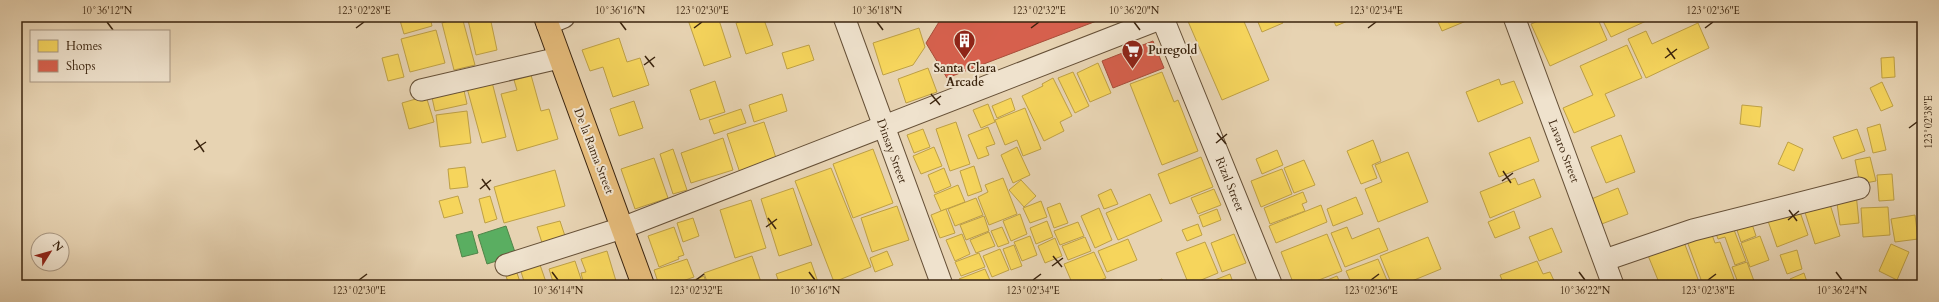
<svg xmlns="http://www.w3.org/2000/svg" width="1939" height="302" font-family="Cardo,serif">
	<style>
		.homes { fill: #f6d55c; stroke: #bea045 }
		.shops { fill: #d6604d; stroke: #a84e3a }
		.public { fill: #5aae61; stroke: #518548 }
		.lines { fill: none; stroke-linecap: round; stroke-linejoin: round }
		.minor-casing { stroke: #665037; stroke-width: 23 }
		.tertiary-casing { stroke: #665037; stroke-width: 24 }
		.trunk-casing { stroke: #3b240e; stroke-width: 24 }
		.minor { stroke: #efe2cd; stroke-width: 21 }
		.tertiary { stroke: #efe2cd; stroke-width: 22 }
		.trunk { stroke: #e4ba79; stroke-width: 22 }
		.ticks { fill: none; stroke: #3b240e; stroke-width: 1.5 }
		.labels { text-anchor: middle; stroke-width: 4; stroke-linejoin: round; paint-order: stroke }
		.poi-label { font-size: 12px; font-weight: bold; fill: #3b240e; stroke: #efe2cd; text-anchor: start }
		.street-label { font-size: 12px; fill: #3b240e; stroke: #efe2cd }
		.neatline { fill: none; stroke: #3b240e; stroke-width: 1.5 }
		.ticks-label { font-size: 10px; text-anchor: middle; fill: #3b240e }
	</style>
	<rect width="100%" height="100%" fill="#e7d3b2"/>
	<filter id="stains"><feTurbulence type="fractalNoise" baseFrequency=".005" numOctaves="4"/><feColorMatrix values="0 0 0 0 .2 0 0 0 0 .09 0 0 0 0 .02 0 0 0 .5 -.17"/></filter>
	<radialGradient id="worn" r=".72"><stop offset=".6" stop-color="#630" stop-opacity="0"/><stop offset="1" stop-color="#630" stop-opacity=".3"/></radialGradient>
	<g class="homes">
		<path d="M399,17h31l2,9 -28,8z"/>
		<path d="M462,17l13,48 -21,5 -12,-47z"/>
		<path d="M481,17h9l7,33 -21,5 -8,-35z"/>
		<path d="M687,17h31l13,40 -27,9z"/>
		<path d="M729,17h16l-14,4z"/>
		<path d="M755,17h8l10,28 -27,9 -10,-31z"/>
		<path d="M864,17h13l-11,4z"/>
		<path d="M1193,17h49l27,63 -47,20 -35,-81z"/>
		<path d="M1256,17h24l3,6 -21,9z"/>
		<path d="M1332,17h25l-21,9z"/>
		<path d="M1436,17h40l-34,14z"/>
		<path d="M1548,17h49l10,23 -57,26 -19,-42z"/>
		<path d="M1601,17h54l-44,20z"/>
		<path d="M1698,23l11,25 -63,30 -18,-39 18,-8 6,13z"/>
		<path d="M919,28l6,19 -12,18 -30,10 -10,-32z"/>
		<path d="M436,30l9,33 -35,9 -9,-33z"/>
		<path d="M619,38l8,24 13,-4 9,27 -36,12 -10,-30 -13,4 -8,-21z"/>
		<path d="M809,45l5,15 -27,9 -5,-16z"/>
		<path d="M1627,45l15,33 -37,16 10,22 -41,17 -11,-25 30,-13 -13,-29z"/>
		<path d="M398,54l6,23 -16,4 -6,-23z"/>
		<path d="M1894,57l1,20 -13,1 -1,-20z"/>
		<path d="M1098,63l13,30 -21,9 -13,-29z"/>
		<path d="M928,68l9,24 -31,11 -8,-24z"/>
		<path d="M1073,72l16,34 -14,7 -17,-35z"/>
		<path d="M1162,72l12,30 4,-2 20,51 -36,14 -32,-81z"/>
		<path d="M531,75l10,36 8,-2 9,30 -41,12 -16,-57 16,-4 -3,-10z"/>
		<path d="M1053,78l19,38 -12,6 4,9 -20,10 -22,-45 21,-10 -1,-2z"/>
		<path d="M1499,79l2,6 13,-4 9,22 -45,19 -12,-30z"/>
		<path d="M715,81l10,31 -25,8 -10,-30z"/>
		<path d="M492,82l14,55 -24,6 -15,-55z"/>
		<path d="M1882,82l11,24 -12,5 -11,-23z"/>
		<path d="M463,86l4,18 -32,7 -4,-18z"/>
		<path d="M782,94l5,17 -33,11 -5,-17z"/>
		<path d="M426,96l8,26 -25,7 -7,-26z"/>
		<path d="M1011,98l4,12 -18,8 -5,-12z"/>
		<path d="M634,101l9,27 -24,8 -9,-27z"/>
		<path d="M988,104l7,18 -14,6 -8,-18z"/>
		<path d="M1742,105l20,2 -2,20 -20,-3z"/>
		<path d="M1025,108l16,41 -18,7 -6,-16 -12,5 -10,-25z"/>
		<path d="M741,109l5,14 -32,11 -5,-14z"/>
		<path d="M467,111l4,32 -31,4 -4,-32z"/>
		<path d="M764,122l13,39 -37,12 -13,-39z"/>
		<path d="M956,122l14,42 -20,7 -14,-42z"/>
		<path d="M1880,124l6,26 -13,3 -6,-25z"/>
		<path d="M988,127l7,17 -9,3 3,8 -11,4 -10,-24z"/>
		<path d="M923,129l7,18 -16,6 -7,-18z"/>
		<path d="M1857,129l8,22 -23,8 -9,-22z"/>
		<path d="M1621,135l14,37 -29,11 -15,-36z"/>
		<path d="M1530,137l9,24 -40,16 -10,-24z"/>
		<path d="M723,138l10,32 -42,13 -10,-30z"/>
		<path d="M1373,140l8,21 -9,4 5,13 -16,6 -14,-33z"/>
		<path d="M1788,142l15,7 -9,22 -16,-7z"/>
		<path d="M934,147l8,19 -21,8 -8,-18z"/>
		<path d="M1017,147l13,28 -17,8 -12,-28z"/>
		<path d="M673,149l14,41 -14,4 -13,-40z"/>
		<path d="M873,149l20,54 -40,15 -20,-54z"/>
		<path d="M1277,150l6,15 -21,9 -6,-15z"/>
		<path d="M1408,152l20,50 -50,20 -13,-33 17,-7 -7,-17z"/>
		<path d="M1201,157l12,30 -43,17 -12,-30z"/>
		<path d="M1870,157l6,24 -16,3 -5,-24z"/>
		<path d="M654,158l14,40 -33,11 -14,-40z"/>
		<path d="M1304,160l11,25 -21,8 -10,-25z"/>
		<path d="M974,166l8,25 -14,5 -8,-25z"/>
		<path d="M465,167l3,20 -18,2 -2,-20z"/>
		<path d="M831,168l40,99 -37,15 -39,-101z"/>
		<path d="M944,168l7,18 -16,7 -7,-18z"/>
		<path d="M1282,169l10,25 -31,13 -10,-26z"/>
		<path d="M555,170l10,36 -61,17 -10,-36z"/>
		<path d="M1892,174l2,26 -15,1 -2,-26z"/>
		<path d="M1003,178l14,36 -28,11 -11,-28 10,-5 -3,-7z"/>
		<path d="M1515,178l3,7 16,-6 7,18 -51,21 -10,-26z"/>
		<path d="M1021,180l15,16 -12,11 -15,-17z"/>
		<path d="M958,185l7,17 -24,9 -7,-16z"/>
		<path d="M793,188l19,57 -33,11 -18,-57z"/>
		<path d="M1618,188l10,26 -29,11 -10,-25z"/>
		<path d="M1111,189l7,15 -14,5 -6,-14z"/>
		<path d="M1214,189l7,16 -23,9 -7,-16z"/>
		<path d="M1303,192l4,10 -5,2 3,7 -35,13 -6,-16z"/>
		<path d="M1856,193l3,30 -19,2 -4,-29z"/>
		<path d="M1150,194l12,27 -44,19 -12,-27z"/>
		<path d="M458,196l5,17 -19,5 -5,-17z"/>
		<path d="M490,196l7,23 -12,4 -6,-24z"/>
		<path d="M1356,197l7,17 -30,12 -6,-17z"/>
		<path d="M976,198l7,17 -28,11 -7,-17z"/>
		<path d="M1828,198l12,38 -25,8 -12,-38z"/>
		<path d="M751,200l15,48 -31,10 -15,-48z"/>
		<path d="M1041,201l6,16 -17,6 -7,-15z"/>
		<path d="M1060,203l8,20 -14,5 -7,-20z"/>
		<path d="M1321,205l6,17 -51,21 -7,-17z"/>
		<path d="M897,206l12,34 -37,12 -11,-34z"/>
		<path d="M1888,207l2,28 -27,2 -2,-29z"/>
		<path d="M1099,208l13,32 -17,8 -14,-32z"/>
		<path d="M946,209l9,24 -15,5 -9,-23z"/>
		<path d="M1217,209l4,11 -18,7 -4,-11z"/>
		<path d="M1799,209l9,26 -31,12 -9,-26z"/>
		<path d="M1514,211l6,17 -25,10 -7,-16z"/>
		<path d="M1020,214l7,20 -16,7 -8,-20z"/>
		<path d="M1915,215l3,24 -23,3 -4,-23z"/>
		<path d="M984,216l5,15 -23,9 -6,-15z"/>
		<path d="M693,218l6,18 -16,6 -6,-19z"/>
		<path d="M1750,218l6,18 -15,6 -6,-18z"/>
		<path d="M560,221l6,18 -23,7 -6,-19z"/>
		<path d="M1047,221l6,16 -17,7 -6,-16z"/>
		<path d="M1078,222l6,14 -24,9 -6,-14z"/>
		<path d="M1731,222l15,39 -11,4 -10,-28 -7,2 -4,-11z"/>
		<path d="M1198,224l4,11 -15,6 -5,-11z"/>
		<path d="M674,227l10,28 -6,2 1,2 -20,8 -11,-31z"/>
		<path d="M1002,227l7,16 -11,4 -7,-16z"/>
		<path d="M1347,227l5,12 27,-11 9,22 -43,17 -14,-34z"/>
		<path d="M1552,228l10,24 -23,9 -10,-24z"/>
		<path d="M989,232l6,14 -19,7 -6,-13z"/>
		<path d="M1711,232l4,11 5,-1 14,37 -17,6h-14l-16,-44z"/>
		<path d="M962,234l8,20 -15,7 -9,-21z"/>
		<path d="M1234,234l12,29 -24,9 -11,-29z"/>
		<path d="M1327,234l15,37 -36,14h-12l-13,-33z"/>
		<path d="M1681,234l18,48 -8,3h-31l-15,-37z"/>
		<path d="M1030,236l7,19 -15,6 -8,-19z"/>
		<path d="M1760,236l9,24 -19,7 -9,-24z"/>
		<path d="M1085,237l6,14 -23,9 -6,-14z"/>
		<path d="M1428,237l13,32 -39,16h-10l-12,-29z"/>
		<path d="M1055,238l7,18 -17,7 -7,-17z"/>
		<path d="M1128,239l9,21 -30,12 -9,-21z"/>
		<path d="M1205,242l13,31 -29,12 -13,-32z"/>
		<path d="M1891,244l18,8 -12,28 -18,-9z"/>
		<path d="M1014,245l8,21 -11,4 -8,-21z"/>
		<path d="M1000,249l9,21 -17,7 -9,-21z"/>
		<path d="M1797,250l5,19 -15,5 -7,-19z"/>
		<path d="M607,251l9,30 -12,4h-20l-3,-12 5,-1 -5,-13z"/>
		<path d="M887,251l6,14 -18,7 -5,-14z"/>
		<path d="M1094,252l12,26 -18,7h-15l-9,-21z"/>
		<path d="M979,253l6,14 -24,9 -6,-14z"/>
		<path d="M752,256l10,29h-54l-4,-12z"/>
		<path d="M687,259l7,18 -23,8h-12l-5,-15z"/>
		<path d="M1378,259l11,26h-37l-6,-14z"/>
		<path d="M575,261l8,24h-29l-5,-16z"/>
		<path d="M1537,261l6,13 7,-2 6,13h-52l-4,-10z"/>
		<path d="M539,262l7,20 -9,3h-12l-5,-17z"/>
		<path d="M811,262l8,23h-39l-4,-11z"/>
		<path d="M1747,262l7,19 -15,4 -7,-18z"/>
		<path d="M985,269l7,16h-31l-2,-6z"/>
		<path d="M517,273l4,12h-12l-3,-9z"/>
		<path d="M1804,273l4,12h-16l-2,-6z"/>
		<path d="M1230,274l4,11h-32z"/>
		<path d="M704,276l3,9h-20l-1,-2z"/>
		<path d="M1337,276l4,9h-26z"/>
		<path d="M1162,279l3,6h-20z"/>
	</g>
	<g class="shops">
		<path d="M942,17h17l1,2 5,-2h142l-160,61 -21,-35z"/>
		<path d="M1153,41l11,27 -51,20 -11,-27z"/>
	</g>
	<g class="public">
		<path d="M506,226l10,29 -29,9 -9,-29z"/>
		<path d="M472,231l6,22 -16,4 -6,-22z"/>
	</g>
	<g class="lines">
		<defs>
			<g id="minor">
				<path d="M844,17l98,268"/>
				<path d="M1514,17l99,268"/>
				<path d="M547,24l17,-7"/>
				<path d="M421,90l138,-32"/>
				<path d="M1605,260l88,-30 166,-42"/>
				<path d="M506,265l116,-37 543,-211"/>
			</g>
			<path id="tertiary" d="M1162,17l109,268"/>
			<path id="trunk" d="M545,17l98,268"/>
		</defs>
		<use href="#minor" class="minor-casing"/>
		<use href="#tertiary" class="tertiary-casing"/>
		<use href="#trunk" class="trunk-casing"/>
		<use href="#minor" class="minor"/>
		<use href="#tertiary" class="tertiary"/>
		<use href="#trunk" class="trunk"/>
	</g>
	<path class="ticks" d="M107,22l6,8M620,22l6,8M877,22l6,8M1134,22l6,8M356,28l8,-6M694,28l8,-6M1031,28l8,-6M1368,28l8,-6M1705,28l8,-6M1667,48l8,11M645,56l9,11M1665,58l12,-9M644,65l11,-8M931,94l9,11M930,104l11,-8M1909,128l8,-6M1217,133l9,11M196,140l8,12M1216,143l11,-9M194,150l12,-8M1503,171l8,12M482,179l8,11M1502,181l11,-8M480,189l11,-9M1789,210l8,11M768,218l8,11M1788,220l11,-9M766,227l11,-8M1053,256l9,11M1052,266l11,-8M552,272l6,8M809,272l6,8M1579,272l6,8M1836,272l6,8M359,280l8,-6M696,280l8,-6M1033,280l8,-6M1371,280l8,-6M1708,280l8,-6"/>
	<defs>
		<symbol id="building-pin" viewBox="-11 -11 22 30"><path d="M0 17L-7.5 6A9.5 9.5 0 1 1 7.5 6Z" fill="#8f2418" stroke="#efe2cd"/><path d="M-4-6H4V6H1V3H-1V6H-4ZM-2.5-4.3h1.7v1.8h-1.7ZM.8-4.3h1.7v1.8H.8ZM-2.5-1h1.7V.8h-1.7ZM.8-1h1.7V.8H.8Z" fill="#fff"/></symbol>
		<symbol id="supermarket-pin" viewBox="-11 -11 22 30"><path d="M0 17L-7.5 6A9.5 9.5 0 1 1 7.5 6Z" fill="#8f2418" stroke="#efe2cd"/><path d="M-6-5.5h2.5l.6 2H6L4.5 2H-2.5L-4.4-4H-6ZM-1.5 3.2a1.3 1.3 0 1 0 .1 0ZM3 3.2a1.3 1.3 0 1 0 .1 0Z" fill="#fff"/></symbol>
	</defs>
	<g fill-rule="evenodd">
		<use href="#building-pin" x="952" y="28" width="25" height="34"/>
		<use href="#supermarket-pin" x="1120" y="38" width="25" height="34"/>
	</g>
	<g class="labels">
		<g class="poi-label">
			<text x="1148" y="54">Puregold</text>
			<text x="965" y="72" text-anchor="middle">Santa Clara<tspan x="965" dy="14">Arcade</tspan></text>
		</g>
		<g class="street-label">
			<text transform="translate(594 151) rotate(69)" y="4">De la Rama Street</text>
			<text transform="translate(892 151) rotate(70)" y="4">Dinsay Street</text>
			<text transform="translate(1564 151) rotate(69)" y="4">Lavaro Street</text>
			<text transform="translate(1230 184) rotate(68)" y="4">Rizal Street</text>
		</g>
	</g>
	<rect width="1939" height="302" fill="none" stroke="#e7d3b2" stroke-width="44"/>
	<rect x="30" y="30" width="140" height="52" fill="#efe2cd" stroke="#a79681"/>
	<rect x="38" y="40" width="20" height="12" fill="#f6d55c" stroke="#a79681"/>
	<text x="66" y="50" font-size="12" fill="#3b240e">Homes</text>
	<rect x="38" y="60" width="20" height="12" fill="#d6604d" stroke="#a79681"/>
	<text x="66" y="70" font-size="12" fill="#3b240e">Shops</text>
	<g transform="translate(50 252) rotate(53)"><circle r="19" fill="#efe2cd" stroke="#a79681"/>
	<path d="M0-3L7 15L0 10L-7 15Z" fill="#8f2418"/>
	<text y="-6" font-size="11" font-weight="bold" text-anchor="middle" fill="#3b240e">N</text>
	</g>
	<rect x="22" y="22" width="1895" height="258" class="neatline"/>
	<g class="ticks-label">
		<text x="107" y="14">10°36'12"N</text>
		<text x="364" y="14">123°02'28"E</text>
		<text x="620" y="14">10°36'16"N</text>
		<text x="702" y="14">123°02'30"E</text>
		<text x="877" y="14">10°36'18"N</text>
		<text x="1039" y="14">123°02'32"E</text>
		<text x="1134" y="14">10°36'20"N</text>
		<text x="1376" y="14">123°02'34"E</text>
		<text x="1713" y="14">123°02'36"E</text>
		<text transform="translate(1928 122) rotate(-90)" y="4">123°02'38"E</text>
		<text x="359" y="294">123°02'30"E</text>
		<text x="558" y="294">10°36'14"N</text>
		<text x="696" y="294">123°02'32"E</text>
		<text x="815" y="294">10°36'16"N</text>
		<text x="1033" y="294">123°02'34"E</text>
		<text x="1371" y="294">123°02'36"E</text>
		<text x="1585" y="294">10°36'22"N</text>
		<text x="1708" y="294">123°02'38"E</text>
		<text x="1842" y="294">10°36'24"N</text>
	</g>
	<rect width="100%" height="100%" filter="url(#stains)"/>
	<rect width="100%" height="100%" fill="url(#worn)"/>
</svg>
